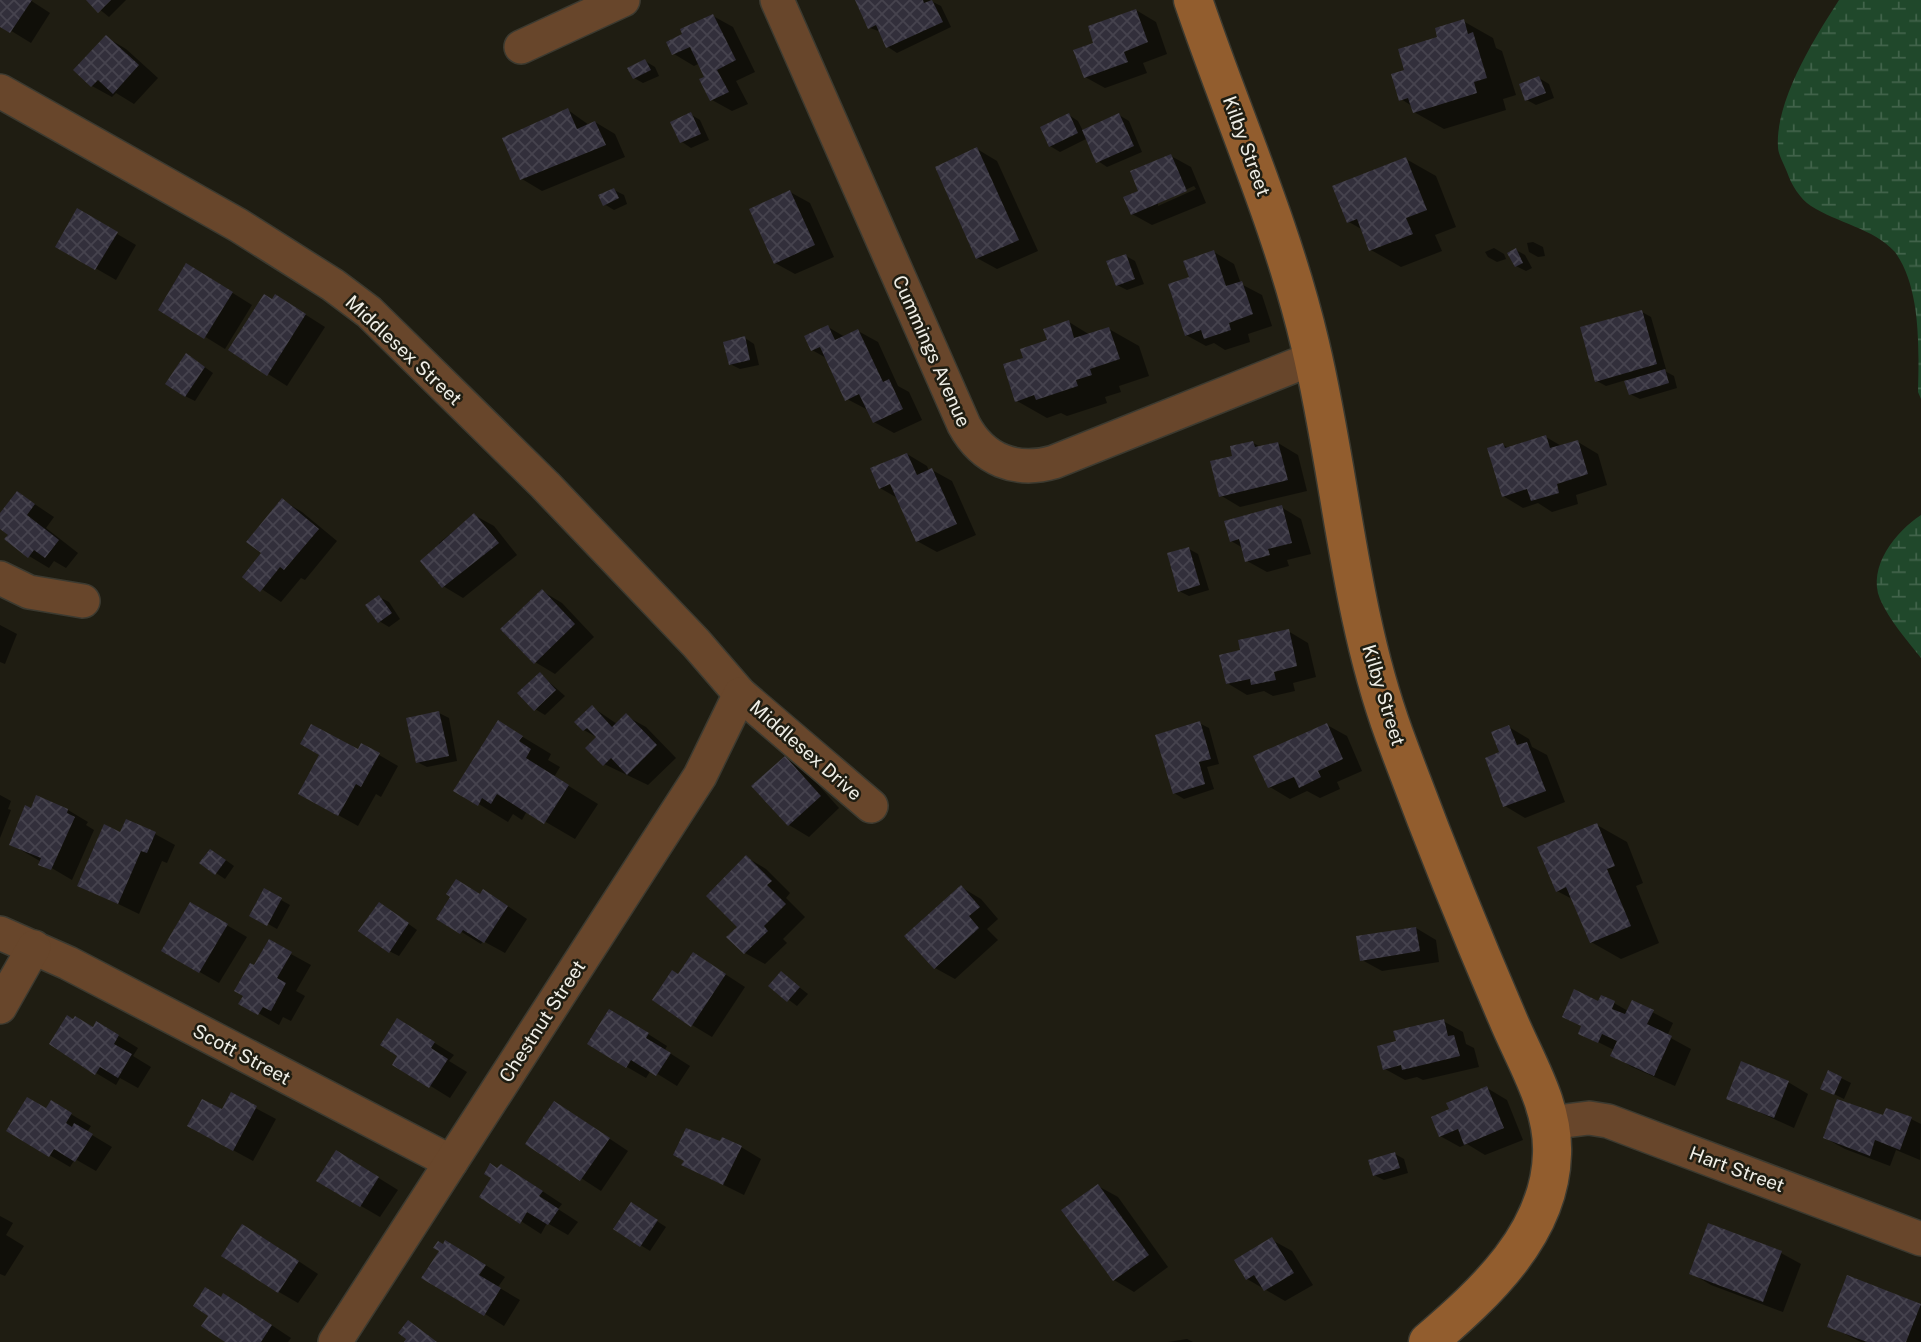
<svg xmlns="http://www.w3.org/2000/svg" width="1921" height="1342" font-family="'Public Sans',sans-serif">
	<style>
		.wetland { fill: url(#wetland-marsh) }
		.shadow { fill: #0007; fill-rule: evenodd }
		.building { fill: url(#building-cross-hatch) }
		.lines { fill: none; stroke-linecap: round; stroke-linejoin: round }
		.street-casing { stroke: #3c3a30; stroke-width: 36 }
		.secondary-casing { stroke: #3c3a30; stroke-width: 41 }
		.street { stroke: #68462b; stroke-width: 33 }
		.secondary { stroke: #925d2e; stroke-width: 38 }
		.labels { text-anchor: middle; stroke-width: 5; stroke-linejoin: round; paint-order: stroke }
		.street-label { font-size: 19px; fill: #efeee6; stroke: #1f1d12 }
	</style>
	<defs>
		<pattern id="wetland-marsh" width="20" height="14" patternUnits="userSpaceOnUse" patternTransform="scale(1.75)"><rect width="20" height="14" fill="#20482b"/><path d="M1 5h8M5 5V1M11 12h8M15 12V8" fill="none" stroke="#41634a"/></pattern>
		<pattern id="building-cross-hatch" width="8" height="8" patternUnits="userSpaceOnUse" patternTransform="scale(1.75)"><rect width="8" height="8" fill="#322f3b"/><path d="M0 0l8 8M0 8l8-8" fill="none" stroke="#46434e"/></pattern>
	</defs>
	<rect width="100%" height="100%" fill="#1f1d12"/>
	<g class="wetland">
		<path d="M1839,0h82v399l-3,-7c1,-44 3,-104 -23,-140 -22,-24 -58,-29 -84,-46 -11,-7 -20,-22 -24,-34 -3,-8 -9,-18 -9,-25 -3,-46 37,-110 61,-147z"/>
		<path d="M1921,515v143c-14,-18 -32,-38 -41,-59 -13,-32 16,-68 41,-84z"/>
	</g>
	<g class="shadow">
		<path d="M0,0h30l20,13 -19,30 -31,-19z"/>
		<path d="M88,0h38l-17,17z"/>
		<path d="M857,0h72l12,6 10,21 -54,26 -9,-6 -7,-15 -11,-4z"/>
		<path d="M1136,10l20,12 11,32 -24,9 4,10 -42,15 -20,-11 11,-33z"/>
		<path d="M713,16l20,11 22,45 -19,9 12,23 -16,7 -20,-11 -12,-37 -6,3 -20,-12z"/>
		<path d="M1463,21l30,17 3,10 6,3 14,44 -13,4 3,11 -62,19 -30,-17 -2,-6 -11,-7 5,-28 33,-33z"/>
		<path d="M106,37l20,12 32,29 -24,26 -18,-11 -4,4 -20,-11z"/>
		<path d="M645,61l10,6 4,9 -16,7 -9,-5z"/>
		<path d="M1539,78l10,6 5,14 -18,7 -9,-5z"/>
		<path d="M568,110l21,15 6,-3 20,12 10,23 -83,34 -20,-12z"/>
		<path d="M690,114l10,6 9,20 -18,8 -9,-6z"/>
		<path d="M1069,115l9,6 5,10 36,-16 10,6 13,31 -35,15 -9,-6 -10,-23 -28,14 -10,-6z"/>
		<path d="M977,149l20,12 41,90 -41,18 -20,-11z"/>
		<path d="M1171,156l20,11 15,36 -54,22 -20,-11 9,-22zM1194,186l2,3 -38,17v-4z"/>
		<path d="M1406,159l30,17 20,51 -21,8 7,16 -41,16 -30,-17 -8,-20 -14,-8z"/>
		<path d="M614,190l10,5 3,9 -13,6 -10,-6z"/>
		<path d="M790,192l20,11 24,54 -39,17 -20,-11z"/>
		<path d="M78,211l58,34 -20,35 -59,-34z"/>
		<path d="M1533,242l10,5 2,9 -7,1 -9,-5 -2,-9z"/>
		<path d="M1494,248l10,6 2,5 -9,3 -9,-5 -3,-5z"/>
		<path d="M1516,250l9,5 7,13 -6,3 -10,-5z"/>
		<path d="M1214,252l20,12 7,20 21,11 10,31 -24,8 2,8 -25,8 -11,-7 -8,3 -20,-11 5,-57z"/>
		<path d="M1126,256l9,5 9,23 -17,6 -10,-5z"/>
		<path d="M207,277l45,28 -27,44 -65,-40z"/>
		<path d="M273,301l22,7 30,19 -38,59 -19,-12z"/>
		<path d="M1642,312l9,5 15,52 -3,1 11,6 3,12 -37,11 -10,-5 -4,-14 -20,6 -9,-5z"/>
		<path d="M1069,322l21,13 19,-6 30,17 10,30 -30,10 2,6 -16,5 2,6 -40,13 -6,-3 -14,5 -30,-17 9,-42z"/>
		<path d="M828,327l17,10 13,-6 20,11 20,44 11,6 13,28 -28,13 -20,-11 -6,-12 -21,-11 -19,-40 -16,-9z"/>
		<path d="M745,338l9,6 5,21 -19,4 -10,-5z"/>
		<path d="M196,361l17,12 -18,28 -10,-5z"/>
		<path d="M1546,437l17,10 15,-5 20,12 9,31 -31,10 2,9 -26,8 -14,-9 -15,5 -20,-12v-51l6,3z"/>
		<path d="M1253,443l8,4 17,-4 20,12 9,36 -67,16 -20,-12 14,-38z"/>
		<path d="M907,454l20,12 2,5 3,-1 20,11 24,54 -39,17 -20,-11 -18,-42 -19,-11z"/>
		<path d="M18,493l36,24 -8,11 32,25 -12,15 -12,-7 -5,7 -20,-12 -29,-29v-11z"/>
		<path d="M282,500l20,12 35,29 -32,39 -4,-2 -20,24 -37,-25 19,-24z"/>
		<path d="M1281,507l20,12 10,35 -24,6 2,6 -22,6 -20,-11 -4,-13 -12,-7z"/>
		<path d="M474,515l20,11 23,29 -54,43 -20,-12 -4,-43z"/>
		<path d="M1189,549l9,5 11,36 -20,6 -10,-5z"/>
		<path d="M542,591l20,12 32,34 -39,37 -20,-12z"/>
		<path d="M379,597l10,5 11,17 -11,8 -10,-6z"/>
		<path d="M0,625l17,9 -12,30 -5,-2z"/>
		<path d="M1288,631l20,12 8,34 -23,6 2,8 -22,5 -9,-5 -17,4 -20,-12 15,-31z"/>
		<path d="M540,674l25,22 -20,19 -10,-6z"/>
		<path d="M592,707l25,17 9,-8 20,11 30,31 -28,27 -44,-21 -6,-26 -14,-8z"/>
		<path d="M439,713l10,5 8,43 -30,6 -10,-5z"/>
		<path d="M498,722l53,32 -3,6 12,7 -6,10 44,27 -23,35 -48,-28 -5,9 -9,-6 -5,8 -52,-32z"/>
		<path d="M1199,723l10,5 10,36 -12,3 7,22 -30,10 -10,-6z"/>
		<path d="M1327,725l20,11 15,35 -25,11 3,7 -20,9 -13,-7 -17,8 -20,-12z"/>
		<path d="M1509,727l20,12 3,8 15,8 18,47 -40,16 -20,-12 -4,-53z"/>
		<path d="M362,745l36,21 -17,31 -5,-3 -18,32 -58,-32 58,-42z"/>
		<path d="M785,758l20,12 34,38 -30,29 -20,-12z"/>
		<path d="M0,795l11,6 -3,8 3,1 -11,28z"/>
		<path d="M32,810h36l20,12 -2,3 8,5 -22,50 -61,-36z"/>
		<path d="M1597,825l30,17 16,41 -7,3 23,57 -38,16 -30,-17 -17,-42 -17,-9z"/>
		<path d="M121,834h34l20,11 -8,18 -5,-2 -23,53 -60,-29z"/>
		<path d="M220,856l14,10 -9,13 -9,-6z"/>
		<path d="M746,857l20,12 24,24 -4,5 19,19 -22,22 4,4 -22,21 -20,-11 -6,-26z"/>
		<path d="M961,887l20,12 17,20 -11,10 11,11 -43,39 -20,-11z"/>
		<path d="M265,891l25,14 -13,24 -25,-14z"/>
		<path d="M481,896l22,7 24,16 -22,34 -22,-12 -2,3 -42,-26z"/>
		<path d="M191,904l56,33 -28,46 -56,-32z"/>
		<path d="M389,910l28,20 -18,26 -10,-5z"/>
		<path d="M1416,928l20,12 3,22 -57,9 -20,-11z"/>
		<path d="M269,942l42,23 -15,26 9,5 -14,25 -8,-4 -4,8 -38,-22z"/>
		<path d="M694,954l51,33 -33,50 -20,-12 -13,-49z"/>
		<path d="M781,973l27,21 -11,12 -27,-20z"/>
		<path d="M1633,1002l40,21 -6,13 24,13 -16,37 -43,-19 -19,-12 1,-5 -34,-17 19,-30h15l14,8z"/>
		<path d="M1443,1021l20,11 3,12 8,4 5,19 -56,13 -6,-3 -12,3 -20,-11 13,-27z"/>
		<path d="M629,1022l38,24 -2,4 25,16 -13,20 -26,-16 -5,8 -19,-11z"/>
		<path d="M94,1029l23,6 21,13 -5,8 18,11 -13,21 -18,-10 -4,7 -20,-12z"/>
		<path d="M417,1032l37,23 -5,6 18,11 -17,26 -55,-34z"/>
		<path d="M1841,1078l10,5 -7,16 -12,-6z"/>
		<path d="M1788,1082l20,12 -14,34 -66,-30z"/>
		<path d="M1487,1088l20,12 16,40 -38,15 -18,-11 -7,3 -20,-11 11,-26z"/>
		<path d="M231,1095l45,24 -23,42 -44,-24z"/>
		<path d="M52,1103l39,23 -4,6 25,15 -16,24 -21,-12 -5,8 -62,-36 39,-20z"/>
		<path d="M574,1115l54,36 -27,40 -74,-48z"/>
		<path d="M1911,1119l10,5 -1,36 -24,-10 -6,16 -45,-17 -20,-11z"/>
		<path d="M721,1143l20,4 20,12 -17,36 -61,-30z"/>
		<path d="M1395,1154l9,5 4,14 -24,7 -10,-5z"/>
		<path d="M356,1164l42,26 -18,27 -19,-11z"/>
		<path d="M521,1177l41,27 -4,5 20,13 -10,13 -21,-12 -6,11 -59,-38z"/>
		<path d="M1098,1186l20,11 50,70 -34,25 -20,-12z"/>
		<path d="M640,1210l26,17 -16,24 -35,-22z"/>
		<path d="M0,1216l13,7 -7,12 18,11 -19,30 -5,-2z"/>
		<path d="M262,1237l56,37 -20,29 -19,-11z"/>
		<path d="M1272,1240l20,11 21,34 -28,16 -38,-22z"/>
		<path d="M466,1253l39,24 -7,10 22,13 -16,26 -19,-12z"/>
		<path d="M1781,1253l20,11 -18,48 -72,-27 -20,-12z"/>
		<path d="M1848,1277l73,29v36h-60l-32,-16z"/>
		<path d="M222,1299l22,8 47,31 -3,4h-60z"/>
		<path d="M1187,1339l6,3h-25z"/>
	</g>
	<g class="building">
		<path d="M0,0h32l-22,33 -10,-6z"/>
		<path d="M86,0h25l-13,13z"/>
		<path d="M855,0h68l1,3 8,-3 11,22 -57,26 -10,-23 -8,4z"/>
		<path d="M1136,9l12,33 -24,10 4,10 -44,16 -11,-28 20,-7 -5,-17z"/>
		<path d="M713,14l23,46 -19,10 12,22 -19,9 -11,-22 5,-2 -14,-30 -18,8 -6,-13 16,-8 -2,-5z"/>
		<path d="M1464,19l4,15 5,-2 14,46 -13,4 3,11 -64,20 -5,-15 -9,3 -8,-27 13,-4 -6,-21 39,-12 -2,-9z"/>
		<path d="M106,35l33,30 -26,29 -15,-14 -7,7 -18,-17z"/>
		<path d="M645,59l6,11 -18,9 -6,-11z"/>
		<path d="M1539,76l7,17 -21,8 -6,-17z"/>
		<path d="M568,108l9,21 18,-8 11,24 -86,35 -18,-42z"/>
		<path d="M691,112l10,22 -21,9 -10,-21z"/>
		<path d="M1069,113l9,20 -29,14 -9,-20z"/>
		<path d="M1119,113l15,33 -38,17 -14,-33z"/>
		<path d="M977,147l42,93 -43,19 -41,-92z"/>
		<path d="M1171,154l16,37 -56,24 -8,-18 15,-6 -8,-20z"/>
		<path d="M1406,157l21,53 -21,8 7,16 -44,17 -12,-32 -10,4 -15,-37z"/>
		<path d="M614,188l5,10 -16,8 -5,-11z"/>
		<path d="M790,190l25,55 -41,19 -25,-55z"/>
		<path d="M77,208l41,24 -23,38 -40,-23z"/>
		<path d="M1516,248l7,15 -8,4 -8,-14z"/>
		<path d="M1214,250l12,36 16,-5 11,33 -24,9 2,7 -27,9 -3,-9 -16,6 -17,-52 21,-7 -6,-16z"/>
		<path d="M1126,254l9,25 -19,7 -10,-25z"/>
		<path d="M186,263l47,29 -29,47 -46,-29z"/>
		<path d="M264,294l8,5 3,-5 31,20 -39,62 -39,-26z"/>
		<path d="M1642,310l15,54 -62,18 -15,-55z"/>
		<path d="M1069,320l5,18 35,-11 11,32 -30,10 2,6 -16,5 2,6 -42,14 -2,-5 -19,7 -12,-38 20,-6 -3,-9 27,-9 -4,-11z"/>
		<path d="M828,325l7,15 23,-11 25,53 6,-3 14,30 -30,14 -14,-29 -14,7 -25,-54 -9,4 -7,-15z"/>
		<path d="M745,336l5,24 -21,5 -6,-23z"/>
		<path d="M186,353l19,14 -20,30 -20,-13z"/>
		<path d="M1665,369l4,14 -40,12 -5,-14z"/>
		<path d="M1546,435l4,13 28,-8 10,34 -31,10 2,9 -28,8 -4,-12 -25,8 -15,-49 16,-5 2,5z"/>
		<path d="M1253,441l2,6 23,-5 10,38 -69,17 -9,-36 22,-5 -2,-10z"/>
		<path d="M907,453l10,22 15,-7 25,56 -41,18 -26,-58 -11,5 -9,-21z"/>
		<path d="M17,491l18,13 -8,11 32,25 -14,18 -11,-8 -6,8 -24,-19 4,-4 -8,-6v-16z"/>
		<path d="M282,498l37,31 -35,41 -4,-3 -20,25 -18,-15 19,-24 -15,-11z"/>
		<path d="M1282,505l10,38 -24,6 2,6 -25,7 -6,-23 -9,3 -6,-21z"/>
		<path d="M474,513l25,30 -57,45 -22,-27z"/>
		<path d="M1189,547l11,38 -22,7 -11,-39z"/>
		<path d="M542,589l33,35 -41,40 -34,-35z"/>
		<path d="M379,595l13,18 -14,10 -13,-18z"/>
		<path d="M1289,629l8,37 -23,6 2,8 -25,5 -1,-6 -24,5 -7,-29 21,-5 -2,-10z"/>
		<path d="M540,672l16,18 -22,21 -17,-18z"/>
		<path d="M592,705l20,22 14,-14 31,32 -30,30 -16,-17 -8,8 -18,-18 11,-11 -9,-9 -4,3 -9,-9z"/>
		<path d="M439,711l10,45 -33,7 -10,-45z"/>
		<path d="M498,720l25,16 -4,5 12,8 -5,9 43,27 -25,39 -47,-30 -6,10 -9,-6 -4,8 -25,-15z"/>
		<path d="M1200,721l11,38 -12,3 6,22 -32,10 -18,-59z"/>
		<path d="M1327,723l16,36 -25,12 3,6 -22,11 -5,-11 -26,11 -15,-32z"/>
		<path d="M311,724l47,25 3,-6 19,10 -19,34 -5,-3 -18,32 -40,-22 21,-39 -19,-11z"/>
		<path d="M1509,725l8,20 10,-3 19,49 -43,16 -18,-49 14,-6 -8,-20z"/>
		<path d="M785,756l36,40 -33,30 -37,-40z"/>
		<path d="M36,795l32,14 -1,4 8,4 -24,53 -13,-5 3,-7 -32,-13 16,-40 6,3z"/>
		<path d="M126,819l30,13 -9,21 -6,-2 -23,53 -41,-18 27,-62 16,8z"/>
		<path d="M1597,823l18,43 -8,3 24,57 -41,17 -24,-56 -10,5 -19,-45z"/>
		<path d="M210,849l16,11 -11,15 -16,-12z"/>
		<path d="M746,855l26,26 -5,4 19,19 -22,22 4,5 -24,23 -18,-17 11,-10 -31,-31z"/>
		<path d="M456,879l24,15 3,-5 25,17 -24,37 -21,-13 -3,4 -24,-15 14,-22 -4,-3z"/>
		<path d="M961,885l19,22 -11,9 10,12 -45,41 -30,-33z"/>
		<path d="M264,888l18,10 -15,28 -18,-10z"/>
		<path d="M190,902l38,22 -29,49 -38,-22z"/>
		<path d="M379,902l30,21 -20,30 -31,-22z"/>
		<path d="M1416,927l4,24 -60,10 -4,-25z"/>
		<path d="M269,939l23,13 -15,26 9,5 -15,28 -8,-4 -5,8 -20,-11 5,-8 -9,-5 16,-28 4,2z"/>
		<path d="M693,952l33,22 -35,53 -39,-27 20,-30 6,4z"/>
		<path d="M781,971l19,16 -13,15 -19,-16z"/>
		<path d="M1574,989l24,12 3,-6 14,6 -3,8 13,5 7,-14 22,10 -7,14 25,12 -18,40 -44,-20 7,-15 -15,-7 -4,9 -20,-9 3,-8 -19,-9z"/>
		<path d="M609,1009l40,24 -3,5 25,15 -15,23 -25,-16 -5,8 -39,-24z"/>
		<path d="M67,1015l6,4 2,-3 18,11 3,-6 23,14 -5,9 18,10 -14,24 -18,-11 -5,8 -46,-31z"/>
		<path d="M397,1018l38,24 -4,6 17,11 -19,29 -37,-23 5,-9 -17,-11z"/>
		<path d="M1444,1019l4,17 6,-1 6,21 -58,14 -1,-5 -18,5 -6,-24 19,-5 -3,-10z"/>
		<path d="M1741,1061l48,20 -15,37 -48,-19z"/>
		<path d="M1828,1070l14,7 -8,18 -14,-6z"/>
		<path d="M1487,1086l17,42 -40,17 -6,-16 -19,8 -8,-20 18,-8 -3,-6z"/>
		<path d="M231,1092l26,14 -24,45 -46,-25 15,-27 20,10z"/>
		<path d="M27,1097l19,11 5,-8 21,13 -6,10 6,4 2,-4 19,11 -18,28 -21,-13 -5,8 -43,-26z"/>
		<path d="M1837,1099l46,16 3,-7 26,9 -12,33 -25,-10 -5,16 -47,-18z"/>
		<path d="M554,1101l56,37 -30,43 -55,-37z"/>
		<path d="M686,1128l34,13 2,-4 20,9 -19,39 -42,-20 3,-4 -11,-6z"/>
		<path d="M336,1150l43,27 -19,30 -44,-26z"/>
		<path d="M1395,1152l5,16 -27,8 -5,-16z"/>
		<path d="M490,1163l7,5 4,-4 42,27 -4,5 20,13 -11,16 -21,-13 -7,12 -41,-27 12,-19 -7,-4z"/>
		<path d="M1098,1184l51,71 -36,26 -52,-71z"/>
		<path d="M631,1202l27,18 -18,27 -27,-18z"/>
		<path d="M1708,1223l74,28 -19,51 -74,-28z"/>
		<path d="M242,1224l57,37 -21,32 -57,-37z"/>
		<path d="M1272,1237l22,36 -30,18 -10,-16 -8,5 -12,-20z"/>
		<path d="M445,1240l41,25 -7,10 22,13 -17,28 -63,-38 18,-27 -6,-3 5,-7 5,3z"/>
		<path d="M1847,1275l74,29 -15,38h-39l-40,-15z"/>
		<path d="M205,1287l16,10 2,-4 49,32 -11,17h-36l-24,-16 7,-10 -15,-10z"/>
		<path d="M408,1320l29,22h-33l2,-3 -8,-6z"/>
	</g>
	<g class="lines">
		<defs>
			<g id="street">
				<path d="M777,0l187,425c19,35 52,48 90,37l260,-104"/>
				<path d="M521,47l102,-47"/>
				<path d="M0,91l238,134 95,60 36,27 176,173 151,158 44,51 131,112"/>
				<path d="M0,578l29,14 54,9"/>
				<path d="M0,933l68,30 383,199"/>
				<path d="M0,1007l34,-60"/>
				<path d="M1549,1123l40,-5 19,3 313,118"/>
				<path d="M335,1342l365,-566 40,-82"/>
			</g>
			<path id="secondary" d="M1193,0c39,115 89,225 117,344 31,129 38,264 84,390 35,95 73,190 113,283 18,44 47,88 45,137 -2,80 -67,139 -124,188"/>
		</defs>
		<use href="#street" class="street-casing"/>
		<use href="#secondary" class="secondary-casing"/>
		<use href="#street" class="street"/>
		<use href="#secondary" class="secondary"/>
	</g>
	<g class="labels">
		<g class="street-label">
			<text transform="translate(1247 146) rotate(70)" y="7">Kilby Street</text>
			<text transform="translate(404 350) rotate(43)" y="7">Middlesex Street</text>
			<text transform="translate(932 351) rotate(66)" y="7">Cummings Avenue</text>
			<text transform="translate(1384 695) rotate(73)" y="7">Kilby Street</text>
			<text transform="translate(806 750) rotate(41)" y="7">Middlesex Drive</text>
			<text transform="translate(542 1021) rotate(-57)" y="7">Chestnut Street</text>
			<text transform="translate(242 1054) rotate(28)" y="7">Scott Street</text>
			<text transform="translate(1737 1169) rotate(20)" y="7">Hart Street</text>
		</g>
	</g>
</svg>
